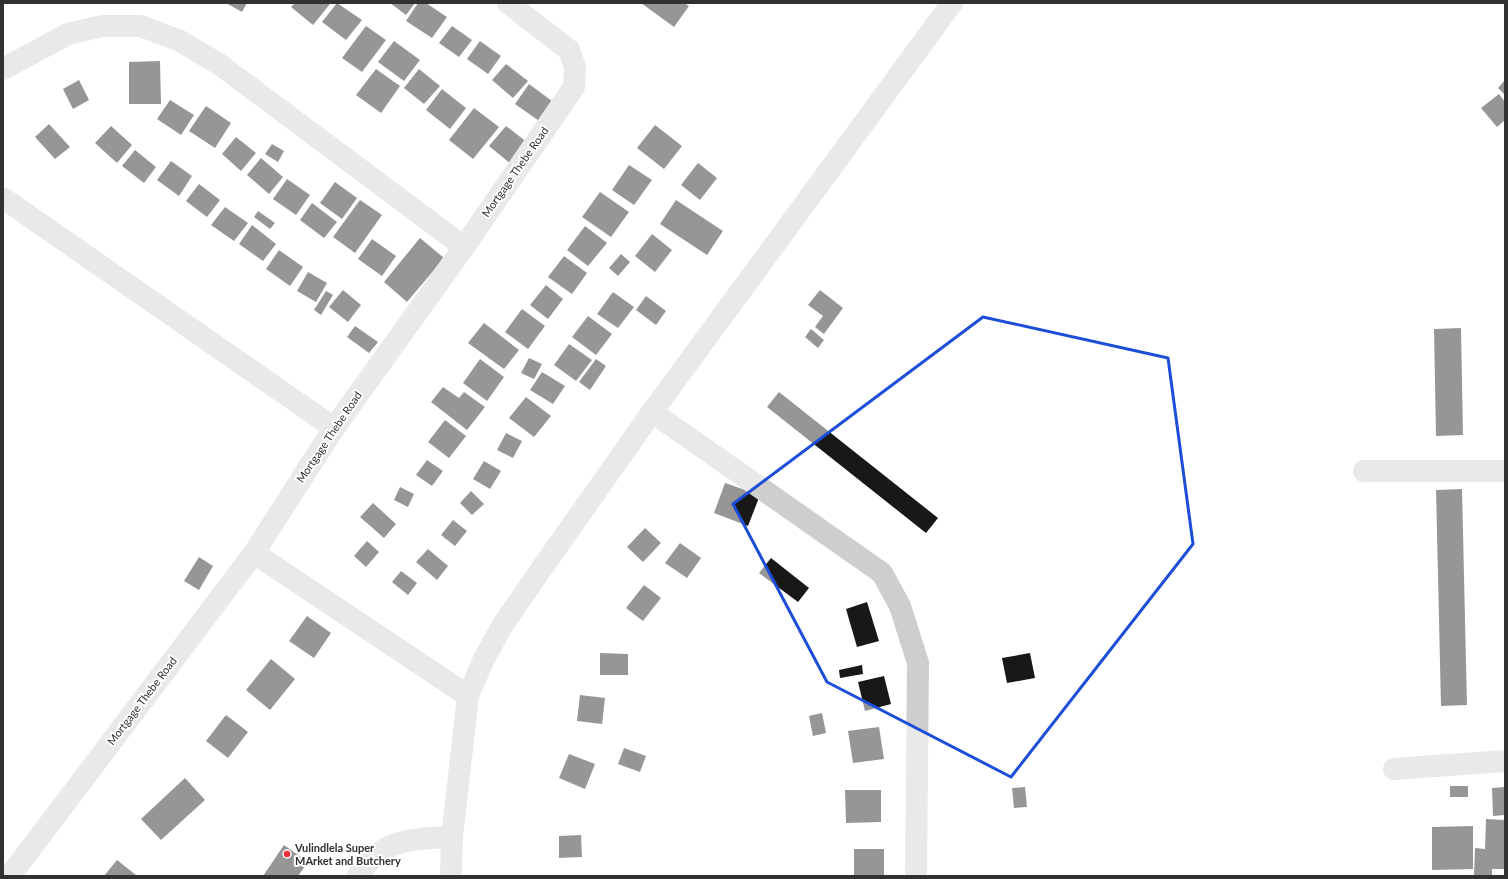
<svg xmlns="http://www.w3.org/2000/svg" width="1508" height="879" font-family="Lato,sans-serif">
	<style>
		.building { fill: #181818 }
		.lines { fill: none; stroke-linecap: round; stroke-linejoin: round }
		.minor { stroke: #cecece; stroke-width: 22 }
		.marked { fill: none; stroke: #1d4ed8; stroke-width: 3; stroke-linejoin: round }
		.poi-dot { fill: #ec2f38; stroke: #fff; stroke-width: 1.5 }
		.labels { text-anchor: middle; stroke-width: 4; stroke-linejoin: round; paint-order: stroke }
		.street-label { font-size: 11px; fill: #313131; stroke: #fff }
		.poi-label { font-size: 11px; font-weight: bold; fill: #313131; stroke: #fff; text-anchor: start }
	</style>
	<rect width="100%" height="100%" fill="#fff"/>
	<g class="building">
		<path d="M226,3h21l-5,9z"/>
		<path d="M295,3h33l2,1 -17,21 -22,-18z"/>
		<path d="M337,3l25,17 -16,20 -24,-18z"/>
		<path d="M390,3h25l-9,12z"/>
		<path d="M418,3h8l21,14 -15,21 -26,-17z"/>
		<path d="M641,3h43l5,3 -15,21z"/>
		<path d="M366,26l20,14 -24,32 -20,-14z"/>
		<path d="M452,26l20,14 -13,17 -20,-14z"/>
		<path d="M394,41l26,19 -16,21 -26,-19z"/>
		<path d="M480,41l21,15 -13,18 -21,-15z"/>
		<path d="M160,61l1,43h-32v-42z"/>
		<path d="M506,64l22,17 -15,17 -21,-18z"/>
		<path d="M376,69l24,17 -19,27 -25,-18z"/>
		<path d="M419,69l21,17 -16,18 -20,-16z"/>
		<path d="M79,80l10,20 -16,9 -10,-20z"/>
		<path d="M1505,80v15l-7,-7z"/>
		<path d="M529,84l27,20 -14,19 -27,-19z"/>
		<path d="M442,89l24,19 -16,21 -24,-19z"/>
		<path d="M1499,94l6,8v18l-8,7 -16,-19z"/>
		<path d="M170,100l24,15 -13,20 -24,-16z"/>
		<path d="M206,106l25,17 -16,25 -26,-17z"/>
		<path d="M474,108l25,19 -26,32 -24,-19z"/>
		<path d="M49,124l21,23 -15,12 -20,-22z"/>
		<path d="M655,125l27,21 -18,23 -27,-21z"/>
		<path d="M111,126l21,19 -15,18 -22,-20z"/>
		<path d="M506,126l22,17 -17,21 -22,-18z"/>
		<path d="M236,137l20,16 -15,18 -19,-17z"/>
		<path d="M272,144l12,7 -6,11 -13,-8z"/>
		<path d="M135,150l21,17 -12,16 -22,-17z"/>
		<path d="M261,158l22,19 -14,17 -22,-19z"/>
		<path d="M171,161l21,15 -13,20 -22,-16z"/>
		<path d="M698,163l19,15 -17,22 -19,-15z"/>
		<path d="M629,165l23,15 -18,25 -22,-15z"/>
		<path d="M287,179l23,16 -14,20 -23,-16z"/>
		<path d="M335,182l22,16 -15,21 -22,-16z"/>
		<path d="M199,184l21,16 -13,17 -21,-16z"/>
		<path d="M600,192l29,20 -18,25 -29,-20z"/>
		<path d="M360,200l22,15 -27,38 -22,-16z"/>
		<path d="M676,200l47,31 -16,24 -47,-31z"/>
		<path d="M312,203l25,19 -13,16 -24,-18z"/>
		<path d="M225,207l23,16 -14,18 -23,-16z"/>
		<path d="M258,211l17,12 -5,6 -16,-12z"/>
		<path d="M252,225l24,19 -13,17 -24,-17z"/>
		<path d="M585,226l22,17 -19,23 -21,-16z"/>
		<path d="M652,234l20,16 -17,22 -20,-16z"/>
		<path d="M420,238l24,20 -37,44 -23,-20z"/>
		<path d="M372,239l24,17 -14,20 -24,-17z"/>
		<path d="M279,250l24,17 -13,19 -24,-17z"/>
		<path d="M621,254l9,8 -12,14 -9,-8z"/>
		<path d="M564,256l23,17 -15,21 -24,-17z"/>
		<path d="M308,272l19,11 -11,19 -19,-11z"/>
		<path d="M546,285l17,14 -15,20 -18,-14z"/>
		<path d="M343,290l18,15 -13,17 -19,-15z"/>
		<path d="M820,290l23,18 -19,26 -9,-7 8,-11 -15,-11z"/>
		<path d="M326,291l7,4 -12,20 -7,-5z"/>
		<path d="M613,292l21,15 -16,21 -21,-14z"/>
		<path d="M646,296l20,15 -10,14 -20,-15z"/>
		<path d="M522,309l23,17 -17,23 -23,-17z"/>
		<path d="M588,316l24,18 -16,21 -24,-18z"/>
		<path d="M484,323l35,27 -15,19 -36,-26z"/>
		<path d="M355,326l23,16 -9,11 -22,-16z"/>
		<path d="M1461,328l2,107 -27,1 -2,-107z"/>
		<path d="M811,329l13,11 -6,8 -13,-11z"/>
		<path d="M569,344l23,16 -16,21 -22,-16z"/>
		<path d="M529,358l13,6 -8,15 -13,-6z"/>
		<path d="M480,359l24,18 -17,24 -24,-18z"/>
		<path d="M596,359l10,7 -16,24 -11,-8z"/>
		<path d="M542,372l23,14 -12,18 -23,-14z"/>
		<path d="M443,387l16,11 5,-6 21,15 -18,23 -36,-28z"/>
		<path d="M779,392l159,126 -12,15 -159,-126z"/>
		<path d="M526,397l25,19 -17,21 -25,-19z"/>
		<path d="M445,420l21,16 -17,22 -21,-16z"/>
		<path d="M506,433l16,8 -9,17 -16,-8z"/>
		<path d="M427,460l16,11 -11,15 -16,-11z"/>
		<path d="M484,461l17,10 -11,18 -17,-10z"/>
		<path d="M725,483l35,12 -12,31 -34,-13z"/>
		<path d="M400,487l14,7 -6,13 -14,-7z"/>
		<path d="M1462,489l5,216 -26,1 -5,-216z"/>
		<path d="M471,491l13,13 -12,11 -12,-12z"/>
		<path d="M373,503l23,21 -12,14 -24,-21z"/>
		<path d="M453,520l14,11 -12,15 -14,-11z"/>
		<path d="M645,528l16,15 -18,19 -16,-15z"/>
		<path d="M367,541l12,11 -13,15 -12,-11z"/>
		<path d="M680,543l21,15 -14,20 -22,-15z"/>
		<path d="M428,549l20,17 -11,14 -21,-18z"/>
		<path d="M199,557l14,9 -14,24 -15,-9z"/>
		<path d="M771,558l38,30 -11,14 -39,-29z"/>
		<path d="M401,571l16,12 -9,12 -16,-13z"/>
		<path d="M644,585l17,13 -18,23 -17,-13z"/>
		<path d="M867,602l12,39 -22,6 -11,-38z"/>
		<path d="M307,616l24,17 -17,25 -25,-17z"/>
		<path d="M600,653l28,1v21h-28z"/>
		<path d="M1030,653l5,25 -28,5 -5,-25z"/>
		<path d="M271,659l24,20 -25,31 -24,-20z"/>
		<path d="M862,665l1,9 -23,4 -1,-8z"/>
		<path d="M884,676l7,28 -26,7 -7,-29z"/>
		<path d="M580,695l25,3 -3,26 -25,-3z"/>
		<path d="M822,713l4,20 -13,3 -4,-20z"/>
		<path d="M226,715l22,17 -20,26 -22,-17z"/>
		<path d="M879,727l5,32 -31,4 -5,-32z"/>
		<path d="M624,748l22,8 -6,16 -22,-8z"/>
		<path d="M569,754l26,10 -10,25 -26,-11z"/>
		<path d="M185,778l20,22 -44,40 -20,-21z"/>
		<rect x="1450" y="786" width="18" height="11"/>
		<path d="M1025,787l2,20 -13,1 -2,-20z"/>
		<path d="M1505,787v28l-12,1 -1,-28z"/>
		<path d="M845,790h36v32l-35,1z"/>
		<path d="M1486,819l19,1v49h-13v7h-18l1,-28 10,1z"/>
		<path d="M1473,826v43l-41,1v-43z"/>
		<path d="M581,835l1,22 -23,1v-22z"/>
		<path d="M284,845l24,17 -10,14h-35z"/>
		<rect x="854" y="849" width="30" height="27"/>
		<path d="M117,860l19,15 -1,1h-31z"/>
	</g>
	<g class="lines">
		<g class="minor">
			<path d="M3,69l65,-35 34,-8h39l39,15 39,23 245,183"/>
			<path d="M3,198l331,230"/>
			<path d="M652,412l230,161 18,33 18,57 -2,213"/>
			<path d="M1364,471h141"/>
			<path d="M254,553l214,143"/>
			<path d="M1394,769l111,-8"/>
			<path d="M10,876l244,-323 80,-125 130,-181 110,-160 1,-20 -6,-17 -61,-47"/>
			<path d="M358,876c24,-38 54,-37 94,-39"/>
			<path d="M451,876l1,-39 16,-141 15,-35 19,-35 38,-55 112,-159 300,-409"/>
		</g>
	</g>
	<path d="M0 0H1508V879H0ZM983,317l185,41 25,186 -182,233 -184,-95 -94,-178z" fill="#fff" fill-opacity=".55" fill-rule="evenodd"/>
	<path class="marked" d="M983,317l185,41 25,186 -182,233 -184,-95 -94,-178z"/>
	<circle class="poi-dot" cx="287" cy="854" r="4"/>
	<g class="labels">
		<g class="street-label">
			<text transform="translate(515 172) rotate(-55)" y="4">Mortgage Thebe Road</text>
			<text transform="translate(329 437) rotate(-56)" y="4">Mortgage Thebe Road</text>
			<text transform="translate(142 701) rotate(-53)" y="4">Mortgage Thebe Road</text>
		</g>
		<g class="poi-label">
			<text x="295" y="852">Vulindlela Super<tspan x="295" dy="13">MArket and Butchery</tspan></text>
		</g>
	</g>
	<rect width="1508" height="879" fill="none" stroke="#313131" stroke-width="8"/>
</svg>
